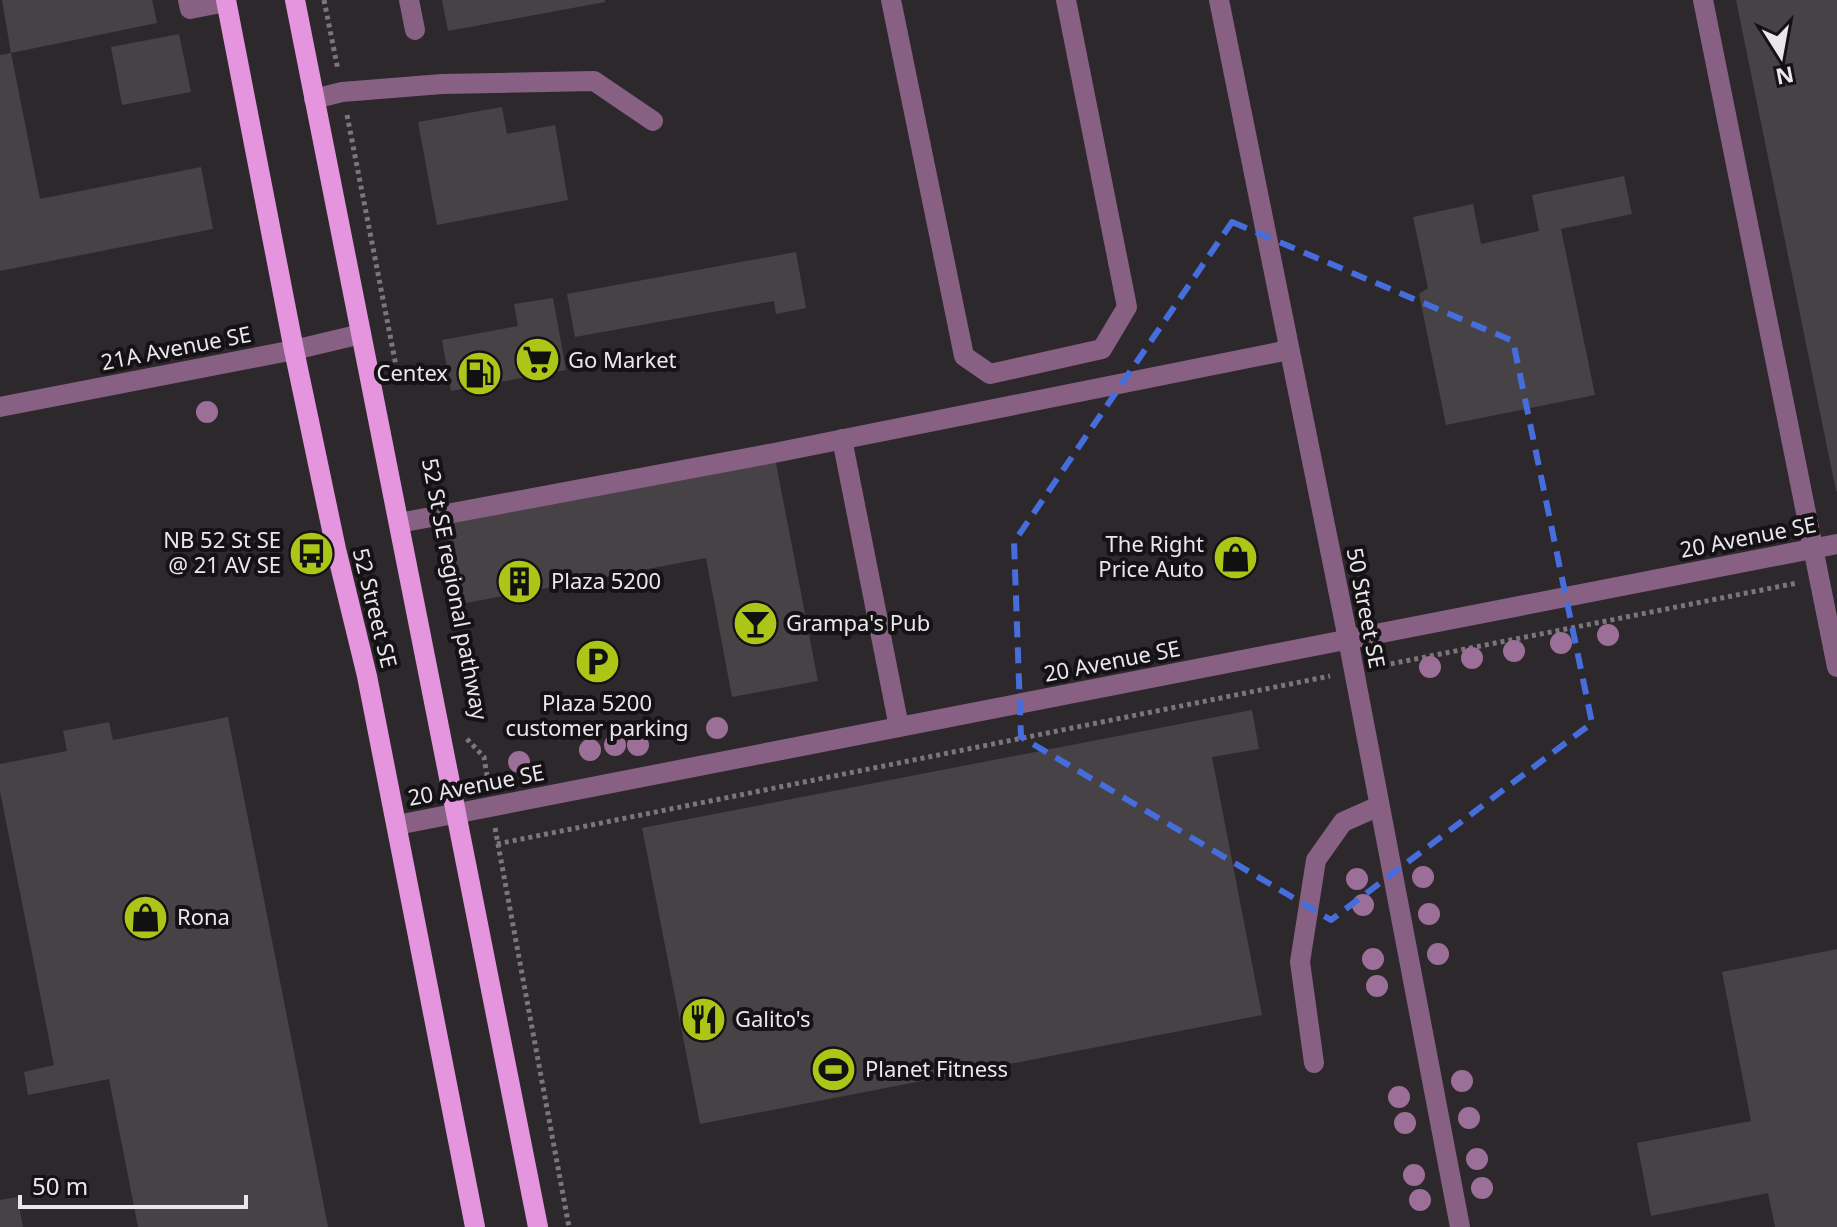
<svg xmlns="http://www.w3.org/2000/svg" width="1837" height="1227" font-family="'Noto Sans',sans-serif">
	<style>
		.building { fill: #474246 }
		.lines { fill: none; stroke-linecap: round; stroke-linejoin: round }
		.path { stroke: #7a7679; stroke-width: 5; stroke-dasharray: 4 4; stroke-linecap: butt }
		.minor { stroke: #876083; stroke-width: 20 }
		.major { stroke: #e495de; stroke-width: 20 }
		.tree { fill: #9b6f97 }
		.marked { fill: none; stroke: #466ddc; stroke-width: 6; stroke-dasharray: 16 10; stroke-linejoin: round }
		.labels { text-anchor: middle; stroke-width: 8; stroke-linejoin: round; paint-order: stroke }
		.street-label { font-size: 22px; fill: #eae7ea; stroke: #141214 }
		.poi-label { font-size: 22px; fill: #eae7ea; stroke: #141214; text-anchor: start }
	</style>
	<rect width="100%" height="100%" fill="#2d282c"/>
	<g class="building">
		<path d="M2,0h150l5,23 -146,30z"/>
		<path d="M442,0h163v2l-157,29z"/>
		<path d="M1736,0h101v491h-1z"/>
		<path d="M179,34l12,58 -69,13 -11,-58z"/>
		<path d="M11,53l29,146 161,-32 12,62 -213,42v-216z"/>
		<path d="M502,107l5,27 48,-9 13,75 -131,25 -19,-103z"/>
		<path d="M1624,176l8,38 -71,15 34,166 -149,30 -27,-131 9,-6 -15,-71 60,-13 8,40 58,-13 -7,-36z"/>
		<path d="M796,252l10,56 -30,6 -2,-13 -199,36 -8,-43z"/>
		<path d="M553,298l13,72 -115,21 -9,-51 76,-14 -4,-22z"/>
		<path d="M774,453l44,228 -86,16 -26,-139 -245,46 -17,-89z"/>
		<path d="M1252,710l7,39 -47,8 50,258 -562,109 -58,-296z"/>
		<path d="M228,717l64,325 36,185h-190l-29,-148 -81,16 -4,-23 30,-7 -54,-274v-27l67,-13 -4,-20 46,-9 4,18z"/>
		<path d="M1837,949v278h-62l-7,-34 -117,23 -14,-73 114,-22 -29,-149z"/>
		<path d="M17,1197l6,30h-23v-27z"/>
	</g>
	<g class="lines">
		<g class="path">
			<path d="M324,0l14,70"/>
			<path d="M347,115l51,261"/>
			<path d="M1375,667l422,-84"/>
			<path d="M467,739l17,18 4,25"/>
			<path d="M495,828l74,399"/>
			<path d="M497,844l833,-168"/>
		</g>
		<g class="minor">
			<path d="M188,0l2,9 36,-7"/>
			<path d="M409,0l6,30"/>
			<path d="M891,0l73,356 26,18 112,-25 25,-42 -61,-307"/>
			<path d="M1219,0l129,639 112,588"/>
			<path d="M1703,0l134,667"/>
			<path d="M314,99l28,-7 100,-8 152,-3 59,40"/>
			<path d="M0,407l294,-57 67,-16"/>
			<path d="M842,439l57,288"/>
			<path d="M399,523l375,-70 515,-103"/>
			<path d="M397,825l1440,-281"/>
			<path d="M1314,1063l-14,-101 16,-102 27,-38 36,-16"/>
		</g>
		<g class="major">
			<path d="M226,0l68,350 42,199 31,127 108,551"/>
			<path d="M295,0l243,1227"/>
		</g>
	</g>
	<g class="tree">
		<circle cx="207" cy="412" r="11"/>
		<circle cx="1608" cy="635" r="11"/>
		<circle cx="1561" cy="643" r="11"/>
		<circle cx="1514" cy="651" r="11"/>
		<circle cx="1472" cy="658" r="11"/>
		<circle cx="1430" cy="667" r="11"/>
		<circle cx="717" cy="728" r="11"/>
		<circle cx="615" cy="745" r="11"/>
		<circle cx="638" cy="745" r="11"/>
		<circle cx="590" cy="750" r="11"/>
		<circle cx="519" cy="762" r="11"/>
		<circle cx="1423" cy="877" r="11"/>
		<circle cx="1357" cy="879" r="11"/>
		<circle cx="1363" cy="905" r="11"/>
		<circle cx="1429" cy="914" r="11"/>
		<circle cx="1438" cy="954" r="11"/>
		<circle cx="1373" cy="959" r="11"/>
		<circle cx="1377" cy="986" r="11"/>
		<circle cx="1462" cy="1081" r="11"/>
		<circle cx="1399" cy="1097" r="11"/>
		<circle cx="1469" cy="1118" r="11"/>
		<circle cx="1405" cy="1123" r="11"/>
		<circle cx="1477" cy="1159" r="11"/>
		<circle cx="1414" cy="1175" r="11"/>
		<circle cx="1482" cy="1188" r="11"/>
		<circle cx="1420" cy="1200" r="11"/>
	</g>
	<path class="marked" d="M1232,222l281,119 79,382 -261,197 -310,-183 -7,-195z"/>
	<defs>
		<symbol id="supermarket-disc" viewBox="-11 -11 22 22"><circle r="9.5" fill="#abc616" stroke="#141214"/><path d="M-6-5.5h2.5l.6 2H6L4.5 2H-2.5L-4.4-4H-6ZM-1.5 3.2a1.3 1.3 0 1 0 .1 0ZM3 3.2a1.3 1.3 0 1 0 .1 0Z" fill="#111"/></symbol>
		<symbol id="fuel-disc" viewBox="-11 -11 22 22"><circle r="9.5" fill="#abc616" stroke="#141214"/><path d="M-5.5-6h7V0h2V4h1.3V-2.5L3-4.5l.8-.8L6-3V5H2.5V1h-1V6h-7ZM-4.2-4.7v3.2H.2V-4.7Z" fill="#111"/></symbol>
		<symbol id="bus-disc" viewBox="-11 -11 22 22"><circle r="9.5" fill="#abc616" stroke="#141214"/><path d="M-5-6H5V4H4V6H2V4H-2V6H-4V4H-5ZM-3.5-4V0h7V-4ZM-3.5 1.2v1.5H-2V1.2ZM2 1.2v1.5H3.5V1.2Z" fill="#111"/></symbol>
		<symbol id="shop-disc" viewBox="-11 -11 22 22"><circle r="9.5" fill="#abc616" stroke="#141214"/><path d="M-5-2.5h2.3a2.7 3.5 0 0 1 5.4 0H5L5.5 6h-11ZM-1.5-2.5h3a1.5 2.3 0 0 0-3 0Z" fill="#111"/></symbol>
		<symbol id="building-disc" viewBox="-11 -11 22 22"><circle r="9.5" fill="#abc616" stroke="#141214"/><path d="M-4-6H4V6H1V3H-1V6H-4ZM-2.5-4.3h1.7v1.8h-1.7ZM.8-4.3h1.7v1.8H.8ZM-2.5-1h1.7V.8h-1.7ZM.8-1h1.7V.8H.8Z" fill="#111"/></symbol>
		<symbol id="bar-disc" viewBox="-11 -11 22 22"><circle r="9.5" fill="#abc616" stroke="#141214"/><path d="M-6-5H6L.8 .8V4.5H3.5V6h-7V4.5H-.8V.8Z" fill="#111"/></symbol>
		<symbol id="parking-disc" viewBox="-11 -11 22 22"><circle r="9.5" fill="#abc616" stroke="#141214"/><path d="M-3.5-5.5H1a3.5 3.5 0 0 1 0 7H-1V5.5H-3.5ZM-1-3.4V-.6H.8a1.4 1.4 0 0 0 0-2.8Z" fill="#111"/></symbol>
		<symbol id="restaurant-disc" viewBox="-11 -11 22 22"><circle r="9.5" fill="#abc616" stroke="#141214"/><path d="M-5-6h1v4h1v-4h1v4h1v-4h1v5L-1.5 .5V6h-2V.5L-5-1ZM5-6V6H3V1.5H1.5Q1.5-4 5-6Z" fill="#111"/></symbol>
		<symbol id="stadium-disc" viewBox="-11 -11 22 22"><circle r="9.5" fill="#abc616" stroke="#141214"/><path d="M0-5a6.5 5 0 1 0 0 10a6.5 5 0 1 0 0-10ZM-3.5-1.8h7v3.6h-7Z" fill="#111"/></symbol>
	</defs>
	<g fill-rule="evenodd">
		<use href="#supermarket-disc" x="512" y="334" width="51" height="51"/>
		<use href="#fuel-disc" x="454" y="348" width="51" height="51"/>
		<use href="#bus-disc" x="286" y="528" width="51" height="51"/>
		<use href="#shop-disc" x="1210" y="532" width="51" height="51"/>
		<use href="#building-disc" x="494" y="556" width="51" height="51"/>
		<use href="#bar-disc" x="730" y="598" width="51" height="51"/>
		<use href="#parking-disc" x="572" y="636" width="51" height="51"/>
		<use href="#shop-disc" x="120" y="892" width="51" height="51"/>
		<use href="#restaurant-disc" x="678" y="994" width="51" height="51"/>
		<use href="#stadium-disc" x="808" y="1044" width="51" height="51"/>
	</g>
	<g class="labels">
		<g class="street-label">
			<text transform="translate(176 348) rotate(-11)" y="8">21A Avenue SE</text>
			<text transform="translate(1748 537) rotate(-11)" y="8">20 Avenue SE</text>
			<text transform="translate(455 589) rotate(79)" y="8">52 St SE regional pathway</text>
			<text transform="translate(375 608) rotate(76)" y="8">52 Street SE</text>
			<text transform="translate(1366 608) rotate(79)" y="8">50 Street SE</text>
			<text transform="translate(1112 661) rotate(-11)" y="8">20 Avenue SE</text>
			<text transform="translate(476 785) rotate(-11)" y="8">20 Avenue SE</text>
		</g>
		<g class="poi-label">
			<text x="568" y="368">Go Market</text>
			<text x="448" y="381" text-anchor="end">Centex</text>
			<text x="281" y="548" text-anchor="end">NB 52 St SE<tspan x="281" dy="25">@ 21 AV SE</tspan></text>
			<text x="1204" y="552" text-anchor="end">The Right<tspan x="1204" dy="25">Price Auto</tspan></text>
			<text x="551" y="589">Plaza 5200</text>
			<text x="786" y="631">Grampa's Pub</text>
			<text x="597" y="711" text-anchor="middle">Plaza 5200<tspan x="597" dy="25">customer parking</tspan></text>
			<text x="177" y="925">Rona</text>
			<text x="735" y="1027">Galito's</text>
			<text x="865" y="1077">Planet Fitness</text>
		</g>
	</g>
	<g transform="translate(1781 56) rotate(169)" stroke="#141214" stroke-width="6" paint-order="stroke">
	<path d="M0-6L14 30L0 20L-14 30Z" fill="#eae7ea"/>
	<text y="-12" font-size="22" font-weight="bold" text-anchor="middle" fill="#eae7ea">N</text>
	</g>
	<path d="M20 1195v12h226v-12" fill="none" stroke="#eae7ea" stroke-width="4"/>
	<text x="32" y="1195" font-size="24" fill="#eae7ea" stroke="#141214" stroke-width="6" paint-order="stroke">50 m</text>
</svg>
